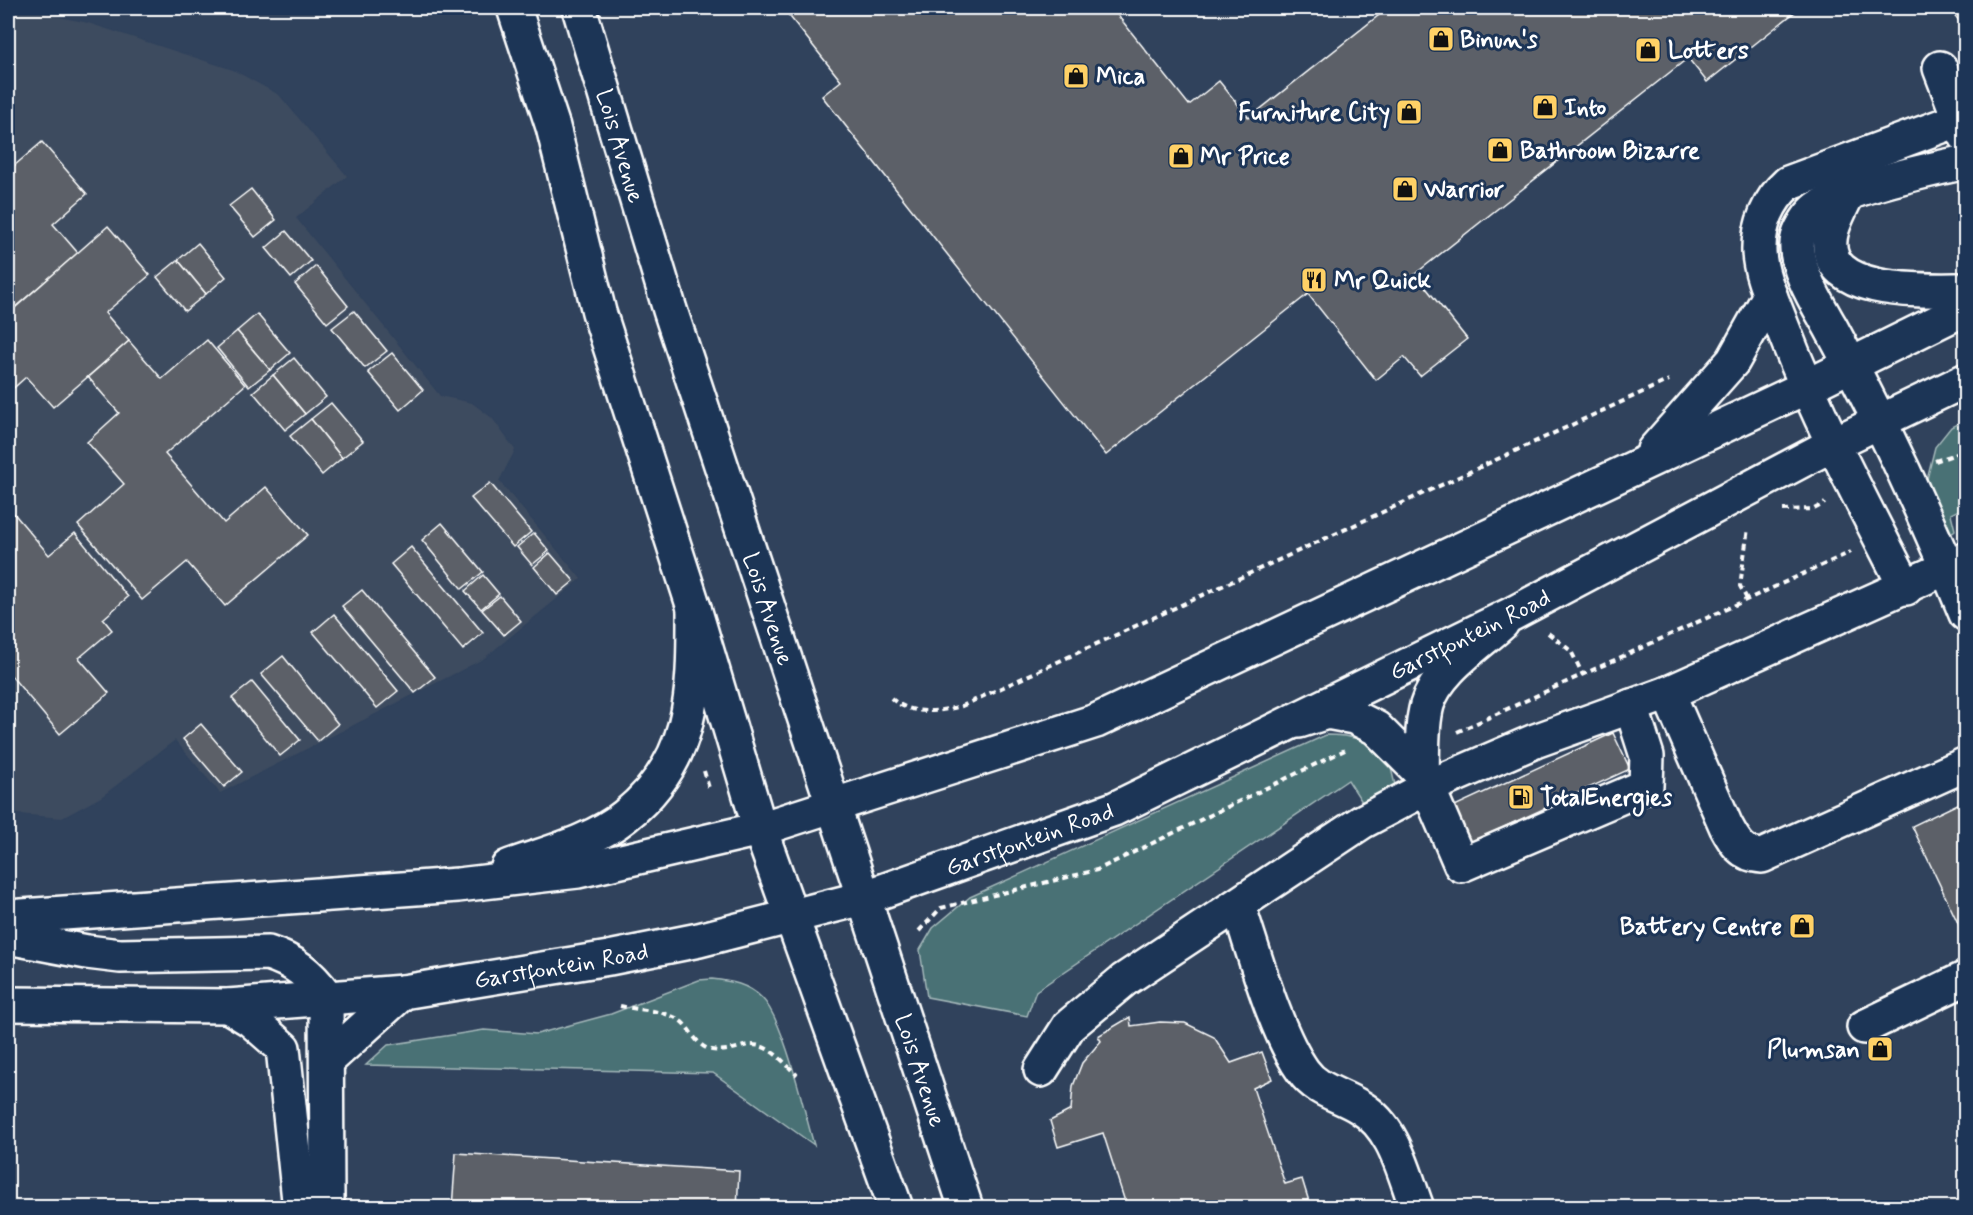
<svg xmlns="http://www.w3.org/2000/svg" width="1973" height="1215" font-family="Mynerve,sans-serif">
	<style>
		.built { fill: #3d4b5f }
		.green { fill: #4a7175; stroke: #a4b8ba; stroke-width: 1.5 }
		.building { fill: #5b6167; stroke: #fff; stroke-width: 1.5 }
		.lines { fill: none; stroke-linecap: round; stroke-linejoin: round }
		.minor-casing { stroke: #fff; stroke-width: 38 }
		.major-casing { stroke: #fff; stroke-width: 38 }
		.path { stroke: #fff; stroke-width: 4; stroke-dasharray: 6 4.5; stroke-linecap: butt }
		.minor { stroke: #1d3557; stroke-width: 33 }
		.major { stroke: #1d3557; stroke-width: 33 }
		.labels { text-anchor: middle; stroke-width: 6; stroke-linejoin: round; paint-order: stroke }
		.poi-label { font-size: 24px; font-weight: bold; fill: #fff; stroke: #1d3557; text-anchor: start }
		.street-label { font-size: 24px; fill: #fff; stroke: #1d3557 }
	</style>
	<rect width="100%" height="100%" fill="#30425c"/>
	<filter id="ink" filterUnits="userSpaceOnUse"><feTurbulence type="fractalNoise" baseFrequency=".0167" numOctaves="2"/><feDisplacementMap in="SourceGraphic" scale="12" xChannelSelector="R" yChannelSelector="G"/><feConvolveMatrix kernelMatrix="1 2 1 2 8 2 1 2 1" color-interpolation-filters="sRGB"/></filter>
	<g filter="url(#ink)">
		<path class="built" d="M40,13l48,10 145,47 46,25 68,81 -51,42 144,178 32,7 20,15 23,32 -16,31 82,98 -98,80 -263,134 -45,-53 -74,57 -39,21 -54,-5v-799z"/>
		<g class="green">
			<path d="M1965,420v87l-14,7 4,16 -8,7 -21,-54 9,-36 16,-20z"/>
			<path d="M1326,735c26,0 41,5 62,20l7,30 -31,20 -16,-25 -312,211 -9,25 -100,-19 -7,-47 13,-22 37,-31z"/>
			<path d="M712,979c19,2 36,5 50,19 22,22 42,113 52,147l-101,-72 -347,-8 22,-20 96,-15 53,4 74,-20 88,-34z"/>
		</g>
		<g class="building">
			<path d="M783,8h329l77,97 30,-24 30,37 139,-110h412l-93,74 -19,-24 -273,216 52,65 -47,37 -16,-19 -28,23 -68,-86 -202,161 -284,-359 19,-15z"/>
			<path d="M1949,8h17v9l-6,5z"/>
			<path d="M1933,139l4,12 -20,6 -3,-12z"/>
			<path d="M42,142l45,52 -34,30 25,29 -64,55 -6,-7v-130z"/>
			<path d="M251,189l25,31 -21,17 -26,-31z"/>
			<path d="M108,226l42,49 -45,38 24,28 -76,66 -27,-30 -18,16v-79z"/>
			<path d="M286,231l25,30 -20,17 -25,-30z"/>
			<path d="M198,243l28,34 -20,17 -28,-34z"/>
			<path d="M178,260l28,34 -21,17 -28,-34z"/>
			<path d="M316,266l32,40 -21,17 -32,-39z"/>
			<path d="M354,311l33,40 -22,17 -33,-40z"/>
			<path d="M257,314l33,39 -20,17 -33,-39z"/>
			<path d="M237,331l33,39 -21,17 -32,-39z"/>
			<path d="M207,340l38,45 -80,69 59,69 42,-36 42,48 -83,71 -38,-44 -45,38 -64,-75 46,-41 -37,-42 32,-29 -31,-36 41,-36 33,38z"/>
			<path d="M392,353l31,37 -23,20 -32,-38z"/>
			<path d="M294,358l32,39 -21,17 -32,-39z"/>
			<path d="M273,375l32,39 -20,16 -32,-38z"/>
			<path d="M331,403l32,38 -21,17 -31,-39z"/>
			<path d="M311,419l31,39 -20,17 -32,-39z"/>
			<path d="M490,483l41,49 -18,15 -42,-49z"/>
			<path d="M11,510l38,45 26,-22 53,64 -25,22 9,11 -33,28 30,35 -49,41 -52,-62v-160z"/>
			<path d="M442,523l41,49 -21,17 -40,-49z"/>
			<path d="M534,533l15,18 -17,14 -15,-18z"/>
			<path d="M411,547l72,86 -20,17 -72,-86z"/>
			<path d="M550,553l24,28 -17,14 -23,-28z"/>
			<path d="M483,575l16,19 -18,15 -16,-18z"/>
			<path d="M362,590l73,87 -20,16 -73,-87z"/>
			<path d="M500,596l21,25 -17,14 -22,-25z"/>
			<path d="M334,614l64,77 -21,17 -64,-76z"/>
			<path d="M283,656l55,68 -20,17 -57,-67z"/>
			<path d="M252,682l48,58 -20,16 -48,-58z"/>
			<path d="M201,724l41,48 -18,15 -41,-48z"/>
			<path d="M1613,733l17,36 -165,76 -17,-36z"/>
			<path d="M1966,800v140l-54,-114z"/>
			<path d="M1130,1017l1,9 29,-4 25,1 29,14 17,26 31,-11 10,27 -19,9 32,96 17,-5 9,29h-184l-24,-75 -45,14 -8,-26 21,-11 2,-24 9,-23 19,-22 -3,-5z"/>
			<path d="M456,1153l283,18 -2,37h-285z"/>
		</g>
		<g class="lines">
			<defs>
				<g id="minor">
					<path d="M514,8l39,119 46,185 95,296 66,221 136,379"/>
					<path id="s1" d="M579,8l91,302 296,898"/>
					<path d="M1940,68l26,68"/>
					<path d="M1966,162c-38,8 -118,25 -148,46 -8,6 -17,19 -20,30 -7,24 20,67 32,88 51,93 96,190 136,288"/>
					<path d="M1906,588c-44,-86 -89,-171 -124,-262 -8,-22 -22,-50 -23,-74 -1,-27 10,-52 29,-69l178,-66"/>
					<path d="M1668,693l58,133c9,17 16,29 36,30l204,-92"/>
					<path d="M1299,721l28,-9 27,5 22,11 46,46 39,91 185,-79 1,-30 -16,-50"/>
					<path d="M1422,774c1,-23 -1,-47 5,-69 10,-34 50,-59 75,-82"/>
					<path d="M1238,905c16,47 37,127 65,166 14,20 36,23 57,36 35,21 43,64 57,101"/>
					<path d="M326,996l1,202"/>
					<path d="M228,1006l23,14 32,28 16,152"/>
					<path d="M1864,1027l102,-49"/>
					<path d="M1041,1070l28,-44 55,-46 238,-158 66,-35 107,-46 133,-48 298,-134"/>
				</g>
				<g id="major">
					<path d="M1848,193c-6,14 -17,31 -18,47 -6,57 101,50 136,50"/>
					<path d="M1654,450l79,-89 37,-66"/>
					<path d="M508,867c38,-14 85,-25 117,-51 71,-57 69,-126 69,-208"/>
					<path d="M8,917l450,-32 120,-14 182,-42 336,-108 710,-334 160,-79"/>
					<path d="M8,937l79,15 33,4 148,-3c26,8 42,21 58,43"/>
					<path id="s2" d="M8,1004l220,2 175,-14 206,-34 90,-18 164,-42 251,-89 398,-195 321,-170 133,-64"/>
					<path d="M328,1060l75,-68"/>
				</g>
			</defs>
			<use href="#minor" class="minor-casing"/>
			<use href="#major" class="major-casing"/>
			<g class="path">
				<path d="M1935,461l31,-10"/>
				<path d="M1783,510l31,-1 11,-6"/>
				<path d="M1747,599l-7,-13 8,-58"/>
				<path d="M1548,633l23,18 12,24"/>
				<path d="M891,698c20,18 46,14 71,8l707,-326"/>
				<path d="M1457,732l394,-180"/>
				<path d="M704,771l5,17"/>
				<path d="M919,931l22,-23 156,-38 248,-120"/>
				<path d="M620,1006c17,4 48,4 62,16 10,9 15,25 30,28 10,2 22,-1 32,-4 23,-6 38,15 53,29"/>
			</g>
			<use href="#minor" class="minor"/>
			<use href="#major" class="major"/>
		</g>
	</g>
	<defs>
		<symbol id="shop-square" viewBox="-11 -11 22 22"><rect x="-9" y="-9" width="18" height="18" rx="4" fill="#ffd166" stroke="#1d3557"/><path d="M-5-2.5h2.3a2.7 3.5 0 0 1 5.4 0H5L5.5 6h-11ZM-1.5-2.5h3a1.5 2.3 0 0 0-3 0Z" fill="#111"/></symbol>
		<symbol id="restaurant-square" viewBox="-11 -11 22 22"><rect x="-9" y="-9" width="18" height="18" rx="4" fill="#ffd166" stroke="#1d3557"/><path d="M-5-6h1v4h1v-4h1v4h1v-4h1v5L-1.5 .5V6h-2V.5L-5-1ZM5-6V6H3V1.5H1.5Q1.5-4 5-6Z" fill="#111"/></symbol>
		<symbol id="fuel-square" viewBox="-11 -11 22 22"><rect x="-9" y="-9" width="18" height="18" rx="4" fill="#ffd166" stroke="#1d3557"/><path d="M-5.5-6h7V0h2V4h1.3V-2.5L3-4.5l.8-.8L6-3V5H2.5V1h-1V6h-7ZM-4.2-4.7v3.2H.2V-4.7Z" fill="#111"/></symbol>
	</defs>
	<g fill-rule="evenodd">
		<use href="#shop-square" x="1426" y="24" width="30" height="30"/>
		<use href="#shop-square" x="1633" y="35" width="30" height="30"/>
		<use href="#shop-square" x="1061" y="61" width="30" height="30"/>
		<use href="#shop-square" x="1530" y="92" width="30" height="30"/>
		<use href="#shop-square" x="1394" y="97" width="30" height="30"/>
		<use href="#shop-square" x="1485" y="135" width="30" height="30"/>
		<use href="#shop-square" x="1166" y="141" width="30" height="30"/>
		<use href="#shop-square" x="1390" y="174" width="30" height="30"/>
		<use href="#restaurant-square" x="1299" y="265" width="30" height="30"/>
		<use href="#fuel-square" x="1506" y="782" width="30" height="30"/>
		<use href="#shop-square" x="1787" y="911" width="30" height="30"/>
		<use href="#shop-square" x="1865" y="1034" width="30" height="30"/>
	</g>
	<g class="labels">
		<g class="poi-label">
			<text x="1460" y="47">Binun's</text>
			<text x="1668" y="58">Lotters</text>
			<text x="1096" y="84">Mica</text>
			<text x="1564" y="115">Into</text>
			<text x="1390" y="120" text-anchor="end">Furniture City</text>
			<text x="1520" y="158">Bathroom Bizarre</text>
			<text x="1200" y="164">Mr Price</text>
			<text x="1424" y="197">Warrior</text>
			<text x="1334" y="288">Mr Quick</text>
			<text x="1540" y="805">TotalEnergies</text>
			<text x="1782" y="934" text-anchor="end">Battery Centre</text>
			<text x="1860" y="1057" text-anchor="end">Plumsan</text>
		</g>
		<g class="street-label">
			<text dy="8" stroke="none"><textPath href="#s1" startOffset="144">Lois Avenue</textPath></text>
			<text dy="8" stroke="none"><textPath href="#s1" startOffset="630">Lois Avenue</textPath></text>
			<text dy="8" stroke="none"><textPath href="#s2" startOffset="1528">Garstfontein Road</textPath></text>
			<text dy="8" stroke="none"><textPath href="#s2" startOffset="1042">Garstfontein Road</textPath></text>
			<text dy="8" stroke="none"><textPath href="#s2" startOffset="556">Garstfontein Road</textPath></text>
			<text dy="8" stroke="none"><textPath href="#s1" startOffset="1116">Lois Avenue</textPath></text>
		</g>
	</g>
	<rect width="1973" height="1215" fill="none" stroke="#1d3557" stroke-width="30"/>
	<rect x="15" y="15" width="1943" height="1185" fill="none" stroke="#fff" stroke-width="2" filter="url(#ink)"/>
</svg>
